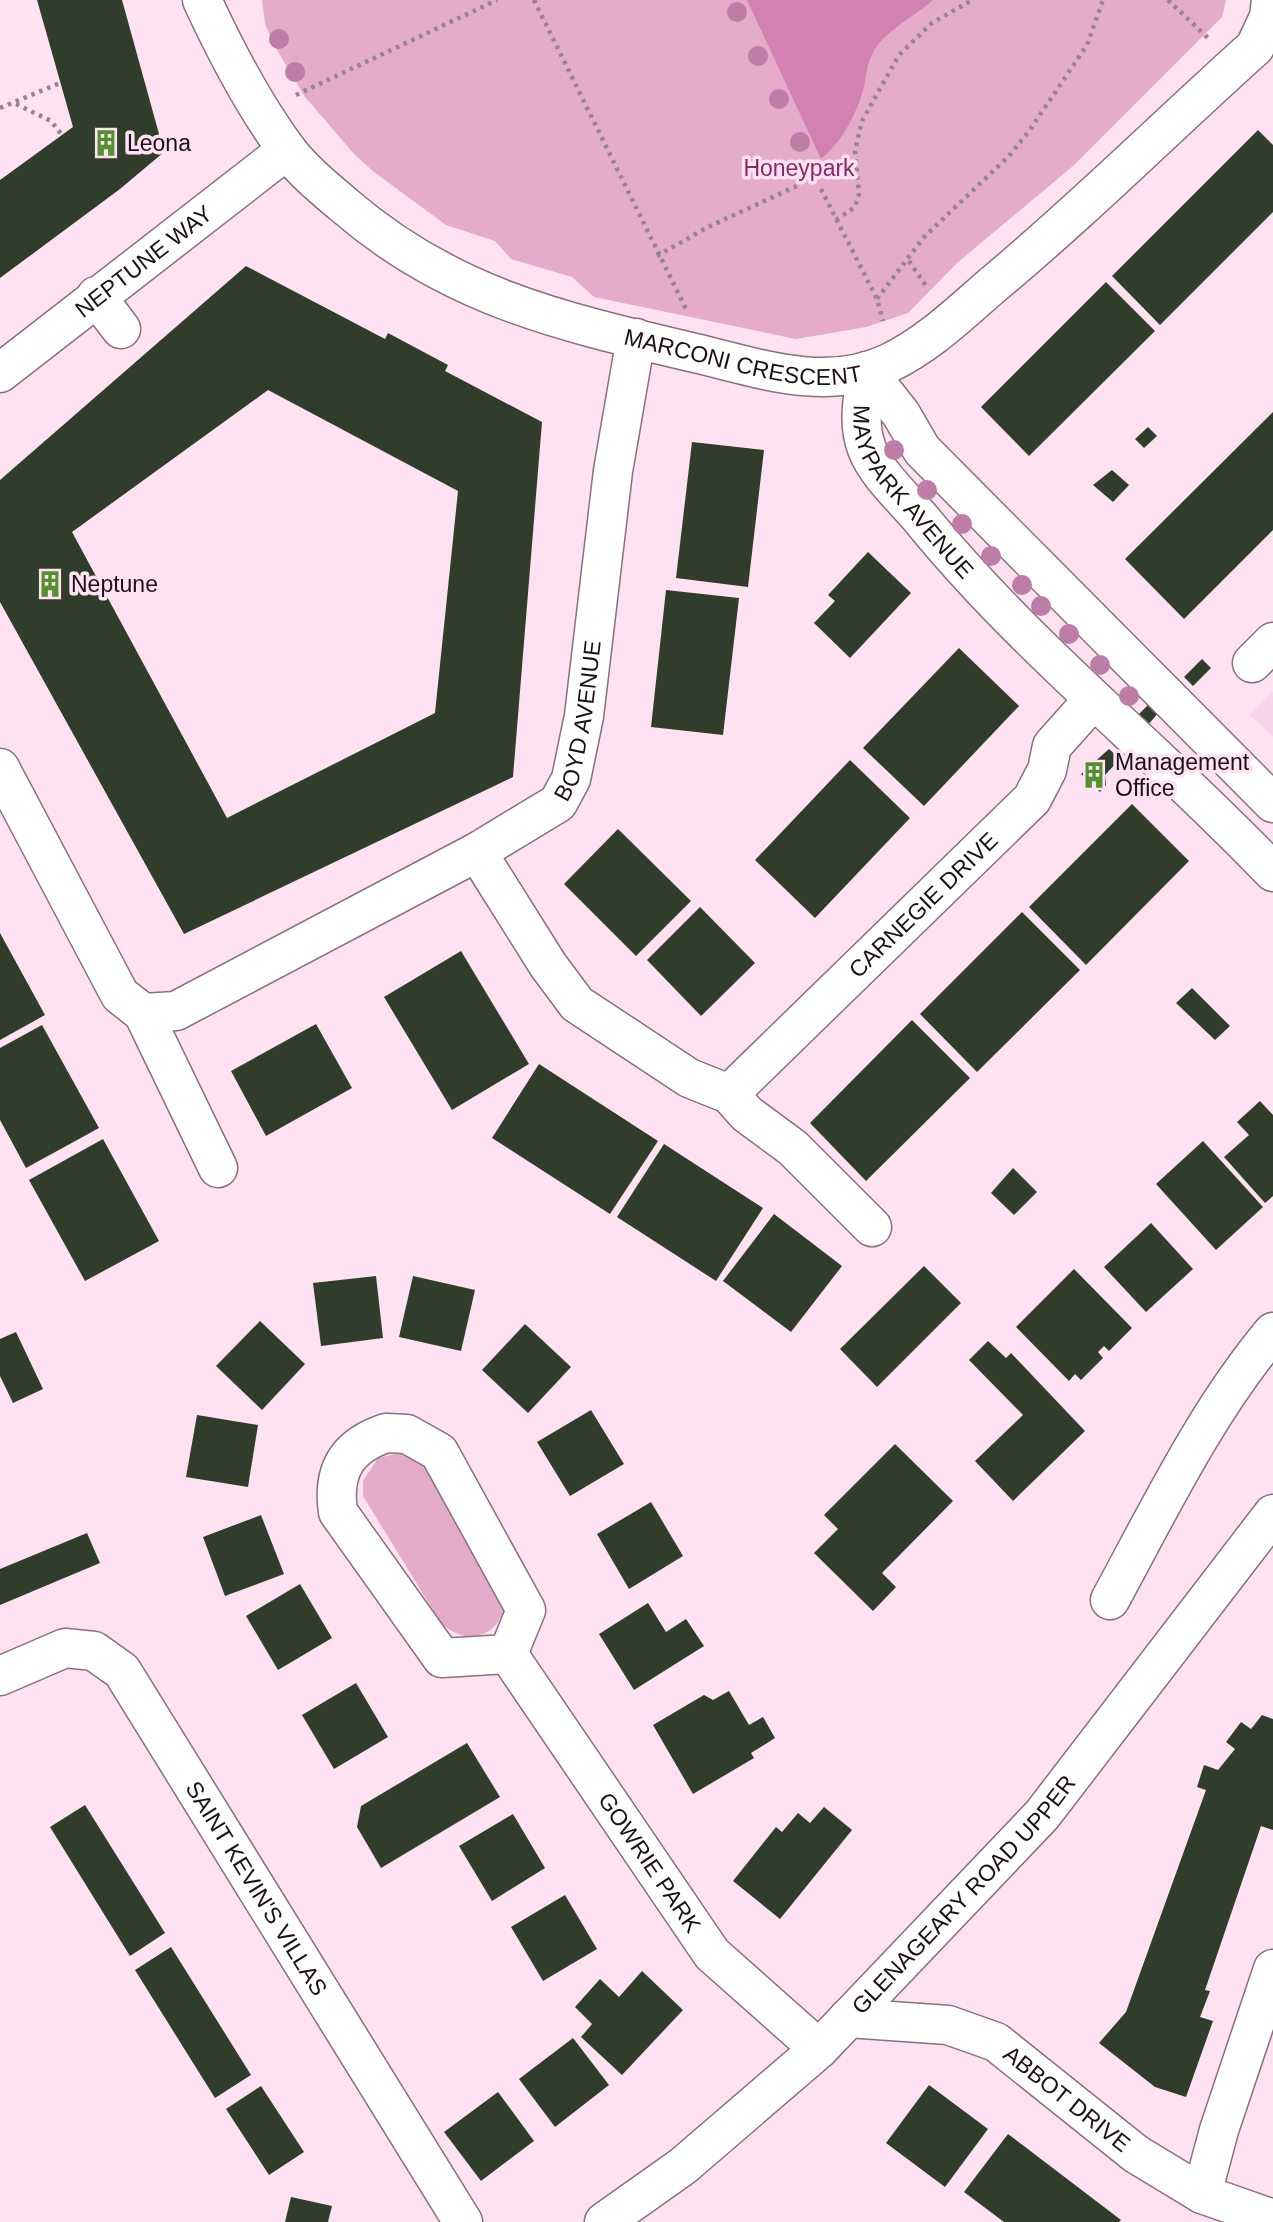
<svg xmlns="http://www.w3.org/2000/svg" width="1273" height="2222" font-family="Arial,sans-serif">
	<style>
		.built { fill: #f8d5e8 }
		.green { fill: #e4abcb }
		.water { fill: #d282b2 }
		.building { fill: #303d2a; fill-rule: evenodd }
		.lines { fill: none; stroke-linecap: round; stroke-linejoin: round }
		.minor-casing { stroke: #88707d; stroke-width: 41 }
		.major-casing { stroke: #88707d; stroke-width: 41 }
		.path { stroke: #97848f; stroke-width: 4.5; stroke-dasharray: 3.5 5; stroke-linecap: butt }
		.minor { stroke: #fff; stroke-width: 38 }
		.major { stroke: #fff; stroke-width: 38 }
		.tree { fill: #bd7da6 }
		.labels { text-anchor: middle; stroke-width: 7; stroke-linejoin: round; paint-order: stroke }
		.poi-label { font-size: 23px; fill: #1a1116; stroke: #fee2f1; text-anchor: start }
		.park-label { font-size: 23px; fill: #882a68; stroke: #fee2f1 }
		.street-label { font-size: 23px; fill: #1a1116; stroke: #fee2f1 }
	</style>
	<rect width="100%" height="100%" fill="#fee2f1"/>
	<path class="built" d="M1273,692v45l-23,-22z"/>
	<g class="green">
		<path d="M262,0h964l-4,17 -149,149 -116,97 -49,50 -42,14 -70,12 -202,-42 -22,-20 -61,-18 -16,-18 -49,-16 -72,-53 -19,-17 -50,-58 -31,-52 -9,-21z"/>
		<path d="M404,1452l23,13 79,141c-11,33 -40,40 -65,17l-78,-127v-15l15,-23z"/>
	</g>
	<path class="water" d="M747,0h186c-18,16 -45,29 -58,49 -9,14 -8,26 -12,41 -6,24 -23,54 -42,69z"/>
	<g class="building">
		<path d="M37,0h85l42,152 -44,37 -120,89v-98l73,-53z"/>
		<path d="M1258,130l15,15v67l-113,113 -48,-49z"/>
		<path d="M246,266l139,73 3,-6 60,32 -3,6 97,51 -29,355 -329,157 -184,-332v-122zM268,390l190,101 -23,222 -208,105 -155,-286z"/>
		<path d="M1106,282l49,49 -126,125 -48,-49z"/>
		<path d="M1273,412v118l-89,89 -59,-60z"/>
		<path d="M1148,427l9,9 -13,12 -9,-9z"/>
		<path d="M692,442l72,8 -16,137 -72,-9z"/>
		<path d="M1112,470l17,15 -16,17 -20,-17z"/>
		<path d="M868,552l43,41 -61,65 -36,-35 21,-22 -7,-6z"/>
		<path d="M666,590l73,8 -16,137 -72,-8z"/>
		<path d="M959,648l60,58 -95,100 -61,-58z"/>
		<path d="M1202,659l9,9 -18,18 -9,-9z"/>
		<path d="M1150,703l9,9 -12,14 -10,-10z"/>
		<path d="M1109,749l11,10 -15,16 1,10 -6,7 -19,-18z"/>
		<path d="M850,760l60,58 -95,100 -60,-58z"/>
		<path d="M1132,804l57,57 -103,104 -57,-58z"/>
		<path d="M618,829l73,72 -55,55 -72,-72z"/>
		<path d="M700,907l55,56 -54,53 -54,-56z"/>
		<path d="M1022,912l58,58 -103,102 -57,-58z"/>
		<path d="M0,933l45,82 -45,25z"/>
		<path d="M461,951l68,113 -77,46 -68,-113z"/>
		<path d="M1192,988l38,38 -15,14 -39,-37z"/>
		<path d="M912,1020l58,58 -104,103 -56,-58z"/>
		<path d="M316,1024l36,64 -86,48 -35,-65z"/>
		<path d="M42,1025l57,103 -73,40 -26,-48v-72z"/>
		<path d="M539,1064l119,77 -48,73 -118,-76z"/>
		<path d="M1260,1101l13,14v81l-8,7 -41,-46 25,-22 -12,-13z"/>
		<path d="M103,1139l56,102 -74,40 -56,-101z"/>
		<path d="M1203,1141l60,66 -47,43 -60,-66z"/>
		<path d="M664,1144l99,64 -47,73 -99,-64z"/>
		<path d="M1013,1168l24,24 -23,23 -23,-22z"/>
		<path d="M774,1214l68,52 -51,66 -68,-51z"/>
		<path d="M1151,1223l42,46 -47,43 -42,-45z"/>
		<path d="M924,1266l37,37 -84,84 -37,-38z"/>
		<path d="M1074,1269l58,59 -23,23 -5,-5 -6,6 5,6 -22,22 -6,-6 -6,7 -53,-54z"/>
		<path d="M376,1276l7,62 -62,8 -8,-63z"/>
		<path d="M413,1276l62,14 -14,61 -62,-14z"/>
		<path d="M260,1321l45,43 -43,46 -46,-44z"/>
		<path d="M525,1324l46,43 -43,46 -46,-43z"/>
		<path d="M16,1332l27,57 -30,14 -13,-27v-37z"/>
		<path d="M988,1341l18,17 5,-5 74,78 -72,70 -38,-40 48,-46 -54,-55z"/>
		<path d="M591,1410l33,54 -54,32 -33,-54z"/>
		<path d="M197,1415l61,10 -10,62 -62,-10z"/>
		<path d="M895,1444l58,57 -71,72 14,14 -23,24 -59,-58 24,-24 -14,-14z"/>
		<path d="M651,1502l32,54 -54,33 -32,-55z"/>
		<path d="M261,1515l23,59 -59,22 -22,-59z"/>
		<path d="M87,1533l13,30 -100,42v-36z"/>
		<path d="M300,1584l32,54 -54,32 -32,-54z"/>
		<path d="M648,1603l18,29 20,-13 18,27 -70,44 -35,-56z"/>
		<path d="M356,1683l32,54 -54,32 -32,-54z"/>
		<path d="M729,1691l20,34 14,-8 12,21 -24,15 3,5 -61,36 -40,-69 51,-30 9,5z"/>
		<path d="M1262,1715l11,4v111l-12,-4 -56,164 5,1 -10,26 13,4 -27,76 -31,-10 -56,-44 27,-31 80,-222 -9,-3 7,-22 14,5 17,-21 -9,-7 15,-20 10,7z"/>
		<path d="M467,1743l33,54 -119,71 -24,-41 4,-21z"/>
		<path d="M85,1805l80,128 -35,23 -80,-129z"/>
		<path d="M824,1807l28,23 -72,89 -47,-38 43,-54 6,5 16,-19 12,10z"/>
		<path d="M513,1814l32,54 -53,33 -33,-55z"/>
		<path d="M565,1895l32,54 -54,32 -32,-54z"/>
		<path d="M171,1947l80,128 -36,23 -80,-128z"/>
		<path d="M642,1971l41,39 -61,65 -41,-38 11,-13 -17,-17 25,-28 19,18z"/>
		<path d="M573,2038l36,47 -54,42 -36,-48z"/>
		<path d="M929,2085l59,44 -43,58 -59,-44z"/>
		<path d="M261,2086l43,66 -35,23 -43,-66z"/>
		<path d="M498,2092l36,49 -53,40 -37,-49z"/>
		<path d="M1008,2134l113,86 -2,2h-115l-40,-30z"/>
		<path d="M291,2197l41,9 -4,16h-43z"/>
	</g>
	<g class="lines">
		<defs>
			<g id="minor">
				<path id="s1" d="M202,0c24,52 51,104 85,150 16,21 37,38 57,55 106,92 219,117 351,148 64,15 130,40 194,10 40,-19 72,-51 106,-80 90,-75 173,-158 260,-236l14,-30 2,-17"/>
				<path d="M96,296l25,33"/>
				<path id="s2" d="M867,371c-4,26 -10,52 0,78 10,26 38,50 55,71 105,129 237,232 351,352"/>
				<path d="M867,371l34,43 21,36 351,353"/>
				<path id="s3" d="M0,373l287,-223"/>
				<path d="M1252,663l21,-21"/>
				<path id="s4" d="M0,768l120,227 23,18 33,-2 301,-159 81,-49 13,-24 13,-63 29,-245 23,-133"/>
				<path d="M477,852l71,113 29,39 112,74 40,16 18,20 46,34 79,79"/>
				<path d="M143,1013l75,155"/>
				<path id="s5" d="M729,1094l303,-295 15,-29 5,-24 41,-46"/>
				<path d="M386,1433l21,1 32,18 87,158 -18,44 -66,4 -104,-146c-6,-41 9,-66 48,-79z"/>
				<path d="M1110,1600c50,-92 96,-188 163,-268"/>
				<path id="s6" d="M508,1654l204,300 107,95"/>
				<path id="s7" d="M0,1676l65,-28 29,3 28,20 341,551"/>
				<path id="s8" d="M848,2018l100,7 48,17 140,112 66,40 71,25"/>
				<path d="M1202,2194l17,-64 54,-161"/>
			</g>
			<g id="major">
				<path id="s9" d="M604,2222l79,-56 136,-117 223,-234 231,-301"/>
			</g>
		</defs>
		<use href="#minor" class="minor-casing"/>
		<use href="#major" class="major-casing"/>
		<g class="path">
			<path d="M534,0l152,309"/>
			<path d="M1168,0l40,38"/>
			<path d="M296,95l201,-95"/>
			<path d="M16,104l35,17 11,14"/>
			<path d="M0,108l60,-25"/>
			<path d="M821,189l56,110 6,22"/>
			<path d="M836,220l19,-13 4,-13 -4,-43 7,-30 37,-66 33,-32 40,-23"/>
			<path d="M657,256l51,-29 91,-42"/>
			<path d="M909,261l19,28"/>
			<path d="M877,299l47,-62 85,-81 20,-25 58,-86 16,-45"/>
		</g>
		<use href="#minor" class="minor"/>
		<use href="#major" class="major"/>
	</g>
	<g class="tree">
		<circle cx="737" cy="12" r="10"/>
		<circle cx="279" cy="39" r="10"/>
		<circle cx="758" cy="56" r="10"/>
		<circle cx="295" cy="72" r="10"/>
		<circle cx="779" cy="99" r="10"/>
		<circle cx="800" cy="142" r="10"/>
		<circle cx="894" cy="450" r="10"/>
		<circle cx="927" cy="490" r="10"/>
		<circle cx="962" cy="524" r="10"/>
		<circle cx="991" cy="556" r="10"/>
		<circle cx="1022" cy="585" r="10"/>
		<circle cx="1041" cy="606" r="10"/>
		<circle cx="1069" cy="634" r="10"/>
		<circle cx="1100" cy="665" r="10"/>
		<circle cx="1129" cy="696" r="10"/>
	</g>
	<defs>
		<symbol id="building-bare" viewBox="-9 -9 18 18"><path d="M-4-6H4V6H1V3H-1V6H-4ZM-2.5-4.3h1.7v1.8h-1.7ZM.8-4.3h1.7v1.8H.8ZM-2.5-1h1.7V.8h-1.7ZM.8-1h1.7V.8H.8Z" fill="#549030" stroke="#fee2f1" stroke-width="2.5" paint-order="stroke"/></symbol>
	</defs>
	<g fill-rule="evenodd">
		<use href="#building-bare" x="87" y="124" width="38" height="38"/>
		<use href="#building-bare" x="31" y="565" width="38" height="38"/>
		<use href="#building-bare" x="1075" y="756" width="38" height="38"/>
	</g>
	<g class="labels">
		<g class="poi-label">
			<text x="127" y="151">Leona</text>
			<text x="71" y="592">Neptune</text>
			<text x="1115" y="770">Management<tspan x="1115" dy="26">Office</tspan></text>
		</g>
		<g class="park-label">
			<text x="799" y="176">Honeypark</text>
		</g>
		<g class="street-label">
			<text dy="8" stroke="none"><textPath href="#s3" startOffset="182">NEPTUNE WAY</textPath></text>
			<text dy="8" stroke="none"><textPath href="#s1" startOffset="686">MARCONI CRESCENT</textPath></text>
			<text dy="8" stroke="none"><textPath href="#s2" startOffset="138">MAYPARK AVENUE</textPath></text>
			<text dy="8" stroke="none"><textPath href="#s4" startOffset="840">BOYD AVENUE</textPath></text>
			<text dy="8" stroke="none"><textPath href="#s5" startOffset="271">CARNEGIE DRIVE</textPath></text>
			<text dy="8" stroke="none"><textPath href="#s6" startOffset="252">GOWRIE PARK</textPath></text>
			<text dy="8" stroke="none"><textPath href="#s7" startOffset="390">SAINT KEVIN'S VILLAS</textPath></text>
			<text dy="8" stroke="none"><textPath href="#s9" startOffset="488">GLENAGEARY ROAD UPPER</textPath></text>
			<text dy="8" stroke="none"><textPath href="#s8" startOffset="242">ABBOT DRIVE</textPath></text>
		</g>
	</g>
</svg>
